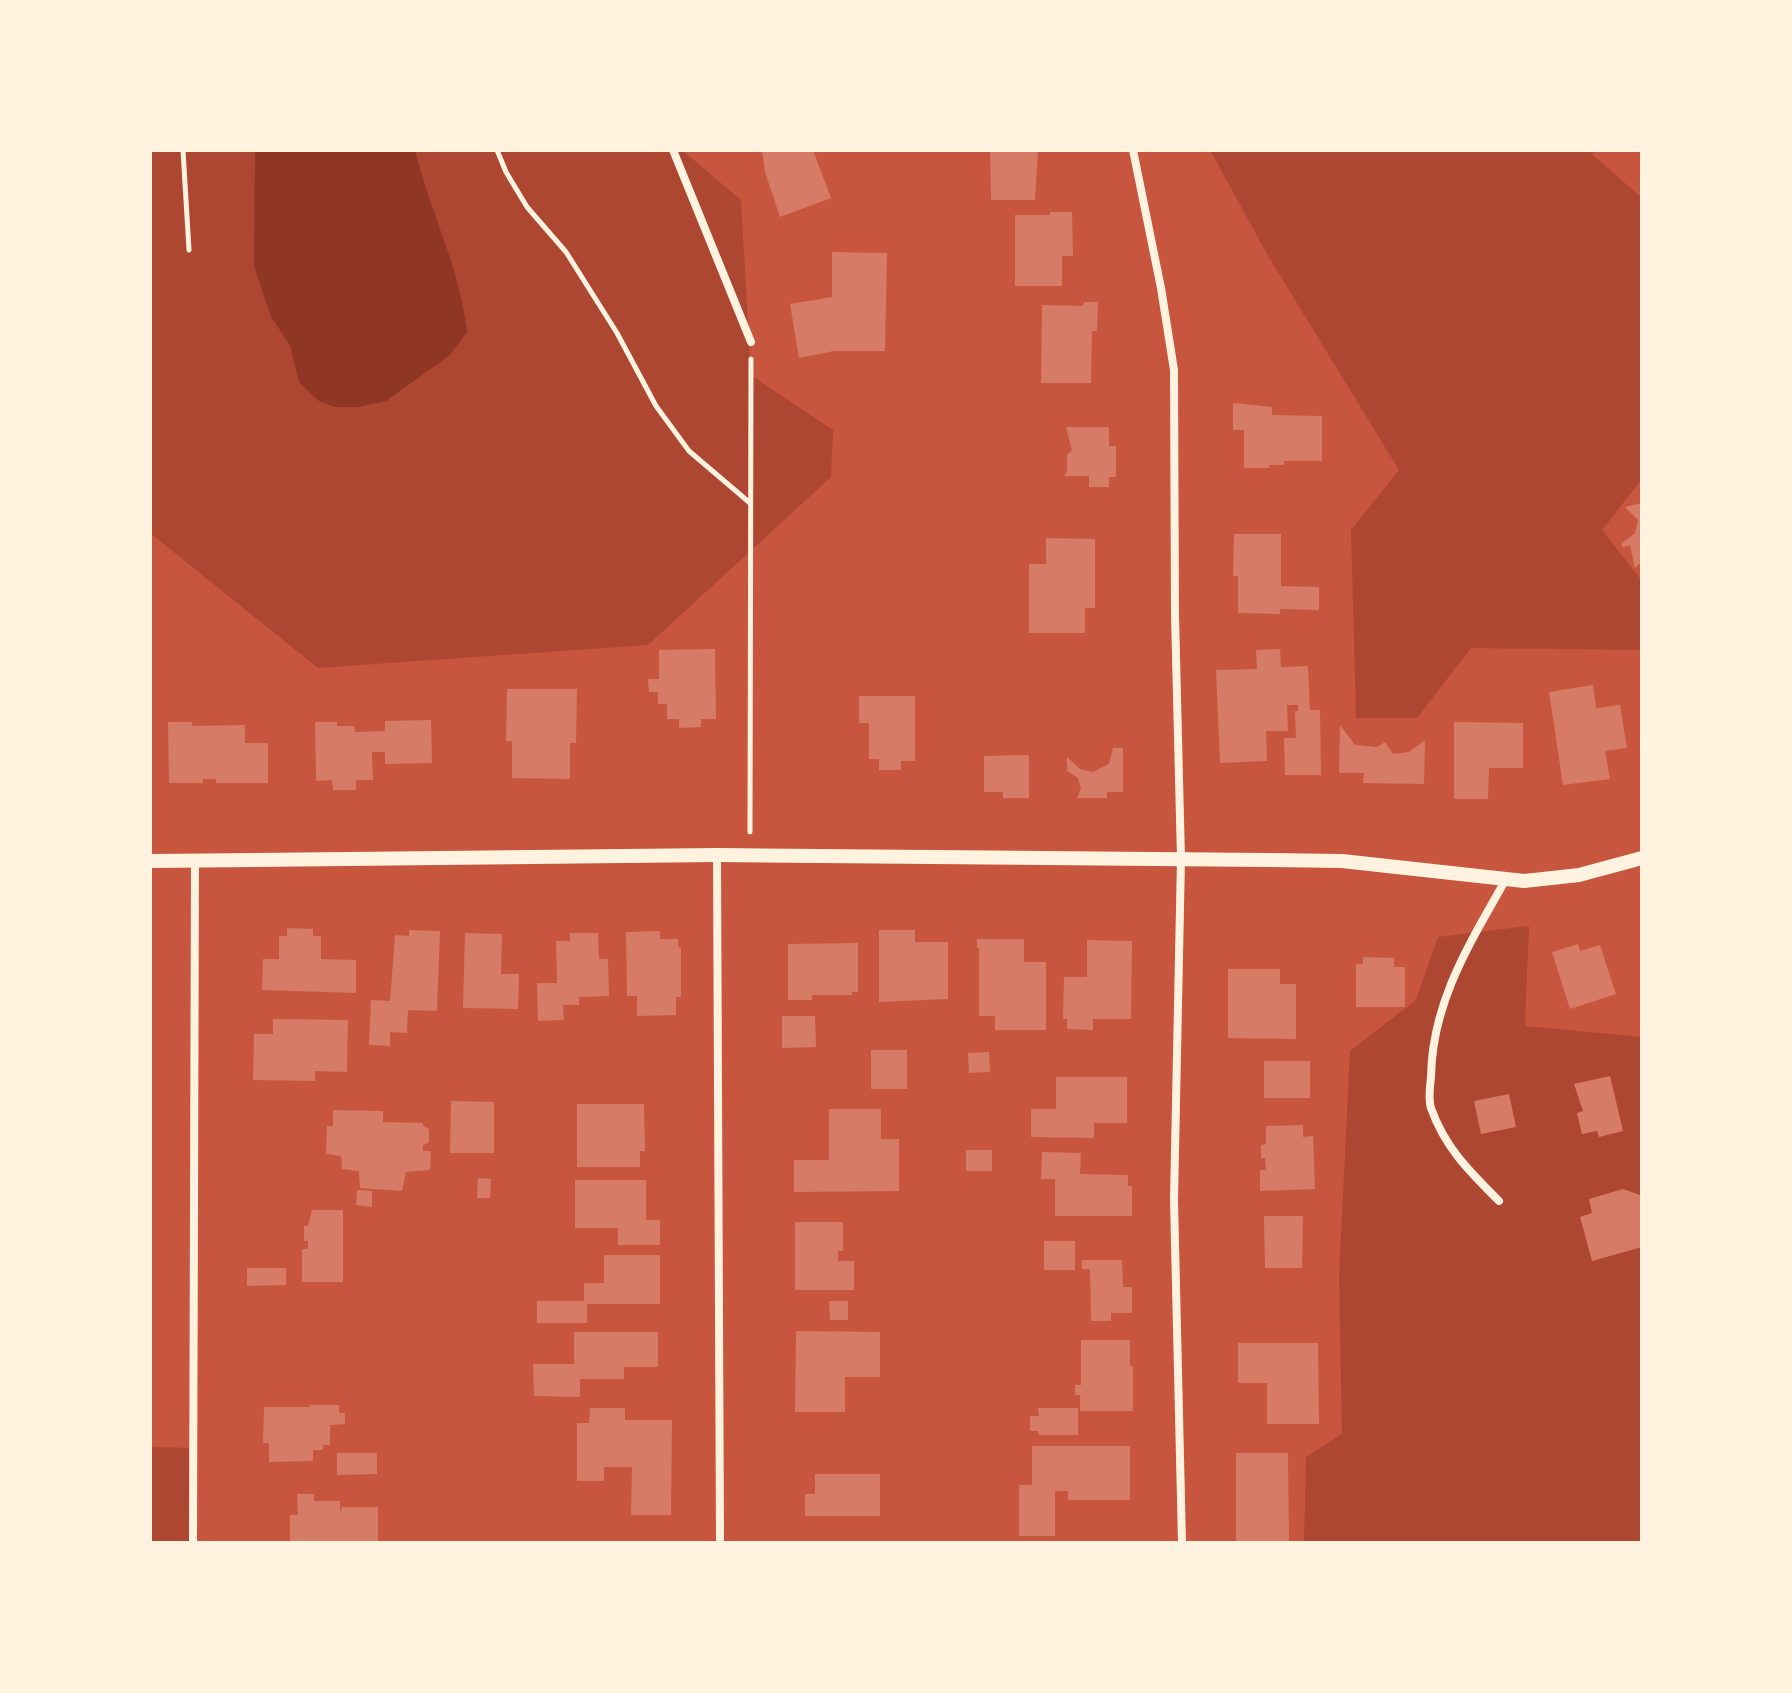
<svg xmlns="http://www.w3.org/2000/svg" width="1792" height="1693" font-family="Ubuntu,sans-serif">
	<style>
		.green { fill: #ae4732 }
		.water { fill: #8f3625 }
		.building { fill: #d67c66 }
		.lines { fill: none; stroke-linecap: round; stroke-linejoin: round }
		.path { stroke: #fff3e0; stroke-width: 5 }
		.minor { stroke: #fff3e0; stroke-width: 8 }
		.tertiary { stroke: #fff3e0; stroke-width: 14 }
	</style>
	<rect width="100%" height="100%" fill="#c8553d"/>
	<g class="green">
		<path d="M150,150h532l59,50 10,175 82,55 -2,47 -183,168 -330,23 -168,-135z"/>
		<path d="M1210,150h387l-5,4 50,44v281l-40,51 40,51v69l-171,-2 -54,70h-61l-5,-188 48,-60 -132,-216z"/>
		<path d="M1529,926l-4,100 117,11v506h-338l2,-86 36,-23 -3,-158 11,-225 66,-51 22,-63z"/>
		<path d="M150,1447l43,1v95h-43z"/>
	</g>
	<path class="water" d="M255,150h160c15,62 45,118 52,182l-17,23 -64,46 -28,6h-23l-16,-6 -20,-19 -9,-37 -19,-28 -17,-51z"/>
	<g class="building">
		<path d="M762,150h51l18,48 -51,19 -15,-45z"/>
		<path d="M990,150h48l-3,50h-44z"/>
		<path d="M1050,212h22l1,44h-11v30h-47v-71h35z"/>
		<path d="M832,252l55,1 -2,98h-51l-35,7 -9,-54 42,-7z"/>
		<path d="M1084,302h14l-1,29h-5l-1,52h-50l1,-78 41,1z"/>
		<path d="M1233,403l39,4v8l50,1v45h-38v4h-15v3h-25v-38h-11z"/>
		<path d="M1066,427h43v19h7v31h-7v10h-20v-11h-25l3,-4v-17l5,-5z"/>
		<path d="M1642,503v58l-7,7 -5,-23 -8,2v-4l13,-10 3,-13 -13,-13z"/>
		<path d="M1234,534h47v52l38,1v23l-39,-1v5l-42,-1v-37h-5z"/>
		<path d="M1046,538l49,1v69h-10v25h-56v-69h17z"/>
		<path d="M715,649l1,70h-15v8l-22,1v-9h-12v-15h-9v-12h-9l-1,-13h11v-29z"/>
		<path d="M1280,649l1,18 27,-1 2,44h10l1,65h-36l-1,-37h12l-1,-27h3v-6h-11l1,26h-22l1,30 -47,2 -4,-93 41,-1 -1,-19z"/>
		<path d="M1593,685l3,23 24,-3 7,43 -22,3 5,28 -47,6 -14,-93z"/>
		<path d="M507,689h70l-1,54h-6v36l-58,-1v-37h-6z"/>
		<path d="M859,696h56v65h-14v9h-22v-11h-10v-36h-10z"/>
		<path d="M431,720l1,43 -47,1v-12h-13l1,28h-17v10h-23l-1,-10 -16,1 -1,-59h22v4h17l1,6 30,-1v-10z"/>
		<path d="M168,722h24v4l53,-1v18h23v40h-52v-4h-13v4h-34z"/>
		<path d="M1454,722l69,1v45h-34l-1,31h-34z"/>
		<path d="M1340,725l15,20 22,2 8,-5 8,12 16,-2 16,-12 -1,44 -61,-1 1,-10h-25z"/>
		<path d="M1113,748h10v44h-16v6h-30l4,-9 -3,-11 -11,-7v-14l13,12 13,3 16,-8z"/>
		<path d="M1029,755v43h-26v-6h-19v-36z"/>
		<path d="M287,928l26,1v7h8v23l35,1v33l-94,-3 1,-31h16v-23h8z"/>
		<path d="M409,930l31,1 -3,80 -29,-1 -1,23 -17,-1v14l-21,-1 2,-45 19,1 5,-66 14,1z"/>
		<path d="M879,930h36v12h33v57l-69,3z"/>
		<path d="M660,931v8h18v8l3,1v49h-5v18l-39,1v-20h-10l-1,-64z"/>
		<path d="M465,933l37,1 -1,40h18l-1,35 -55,-1z"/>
		<path d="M570,933h28l1,26h9l1,37 -30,1v8h-16l1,15 -26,1 -1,-38h20l-1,-42h14z"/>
		<path d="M977,939h47v23h22v68h-51v-14h-16v-68h-2z"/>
		<path d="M1087,940l45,1 -1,78h-38v11l-26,-1v-10h-4l1,-42h23z"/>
		<path d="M858,943v49h-6v3h-40v5h-24v-56z"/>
		<path d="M1578,944l2,7 20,-6 16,49 -46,15 -18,-57z"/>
		<path d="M1363,957l31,1v9h11v40h-49v-43h7z"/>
		<path d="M1228,969h52v15h16v55l-68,-1z"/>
		<path d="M782,1016h33l1,31 -34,1z"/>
		<path d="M273,1019l75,1 -1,52 -32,-1v10l-62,-1 1,-46h19z"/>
		<rect x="871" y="1050" width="36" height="39"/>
		<path d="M989,1052l1,20 -21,1 -1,-20z"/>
		<rect x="1264" y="1061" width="46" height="37"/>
		<path d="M1610,1076l13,55 -24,6 -2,-6 -15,3 -5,-21 6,-2 -9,-27z"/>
		<path d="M1056,1077h71v46h-33v15l-63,-1v-28h25z"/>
		<path d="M1509,1094l7,33 -35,7 -7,-33z"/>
		<path d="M451,1101l43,1v51h-44z"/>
		<path d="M577,1104h67l1,47h-5v16h-63z"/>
		<path d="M829,1109h52v30h18v52l-105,1v-32h35z"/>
		<path d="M333,1110l50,1v11l40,1v3l6,3v13l-6,3v6h8l-1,19 -24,2 -4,19 -42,-3 -1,-17 -17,-2 -1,-13 -15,-2 1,-28h6z"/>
		<path d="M1303,1125v12l10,-1 2,53 -55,2v-21h6l-1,-12h-4v-13l5,-1v-18z"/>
		<rect x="966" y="1150" width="26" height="21"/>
		<path d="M1042,1152l39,1 -1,21 48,1v11h4v30h-77v-37h-14z"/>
		<path d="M478,1178l13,1 -1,19h-13z"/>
		<path d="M575,1180h71v40h14v25h-42v-17h-43z"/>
		<path d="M1623,1189l17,6 2,52 -50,14 -12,-44 12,-4 -3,-14z"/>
		<path d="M357,1190l15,1v16l-16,-2z"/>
		<path d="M312,1210h31v72h-41v-33h6v-8h-4v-15h4z"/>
		<path d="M1264,1216h39l-1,52h-37z"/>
		<path d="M795,1222h48v29h-5v10h16v29h-59z"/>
		<rect x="1044" y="1241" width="31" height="29"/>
		<path d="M604,1255h56v49h-73v19h-50v-22h47v-18h20z"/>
		<path d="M1082,1260h40l1,27h9v26h-21v8h-20l-1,-52h-8z"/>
		<path d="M247,1268h39v17l-39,1z"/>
		<path d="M829,1301h19v19h-18z"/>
		<path d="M796,1331l84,1v45h-35v35h-50z"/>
		<path d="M574,1332h84v35h-34v12h-44v18l-46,-1 -1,-32h41z"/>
		<path d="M1081,1340h49v26h3v45h-53v-16h-5v-10h6z"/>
		<path d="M1238,1343h80l1,81h-52v-41h-29z"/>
		<path d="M310,1405h29v8h6v11l-15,1v20h-7v5h-10v11l-44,1v-19h-6l1,-36h46z"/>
		<path d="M590,1408h35v12h47l-1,95h-40l1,-48h-28v14h-27v-58h12z"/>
		<path d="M1038,1408h40v27h-39l-1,-4h-8v-15h9z"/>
		<path d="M1032,1446h98v54h-62v-9h-13v45h-36v-51h13z"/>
		<path d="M337,1453h40v21l-40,1z"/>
		<path d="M1236,1453h52l1,90h-53z"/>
		<path d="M815,1474h65v42h-75v-22h10z"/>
		<path d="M297,1494h17v7h26v13l2,-7h36v36h-88v-28h8z"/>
	</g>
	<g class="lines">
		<g class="path">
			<path d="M183,150l6,100"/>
			<path d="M497,150l9,22 21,35 39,45 51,81 39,73 33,45 61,52"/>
			<path d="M750,832l1,-473"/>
		</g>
		<g class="minor">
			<path d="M673,150l78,192"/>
			<path d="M1133,150l28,138 13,82 1,245 6,244 -7,341 8,343"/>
			<path d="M717,855l3,688"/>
			<path d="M1499,1201c-29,-29 -54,-53 -68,-93 -3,-9 -1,-21 0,-31 1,-75 39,-134 75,-198"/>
			<path d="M193,1543l2,-682"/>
		</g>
		<path class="tertiary" d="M150,861l567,-6 550,5 75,1 182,20 55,-6 63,-17"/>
	</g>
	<rect width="1792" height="1693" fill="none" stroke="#fff3e0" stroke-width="304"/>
</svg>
